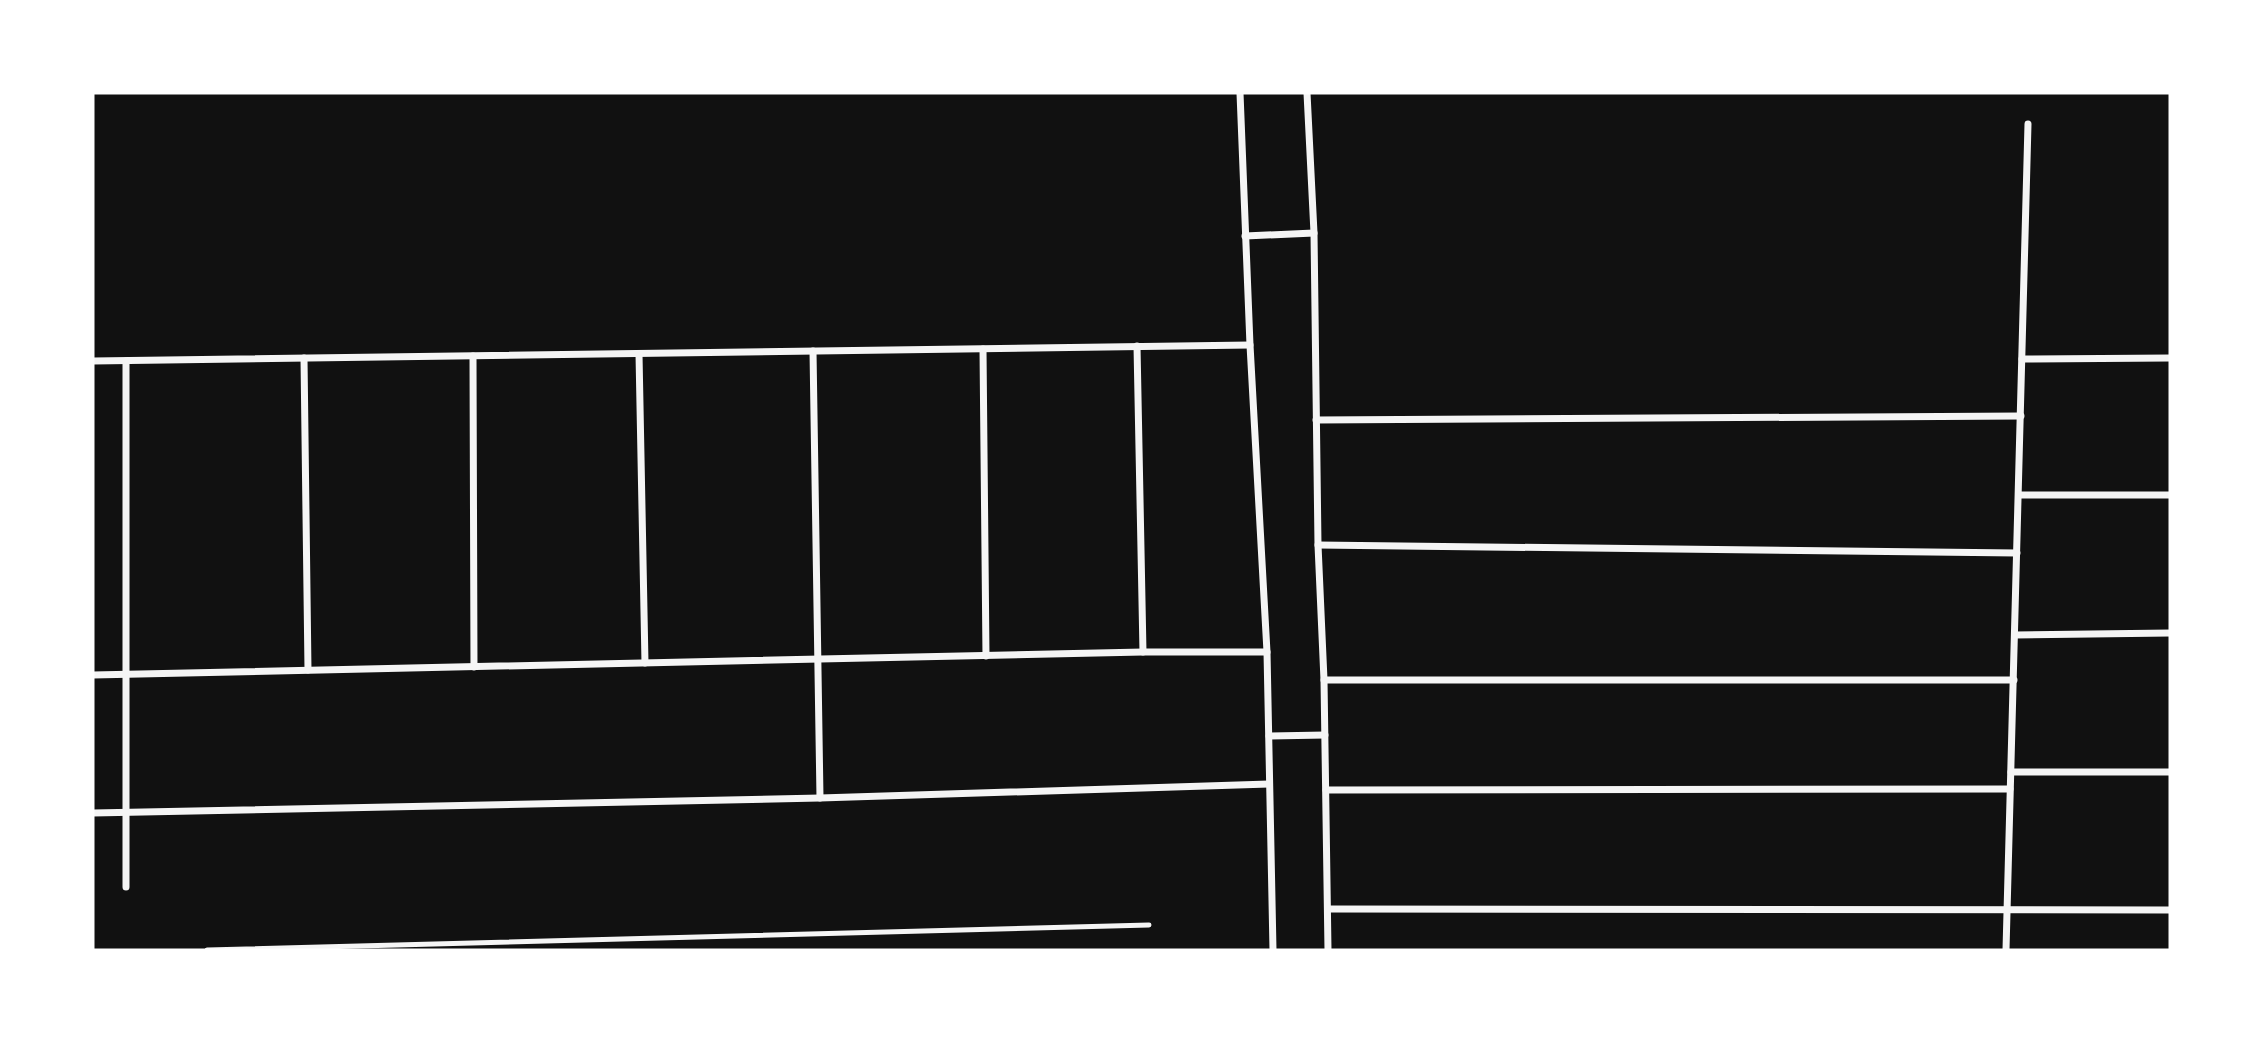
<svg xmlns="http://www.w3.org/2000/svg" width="2263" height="1043" font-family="Overpass,sans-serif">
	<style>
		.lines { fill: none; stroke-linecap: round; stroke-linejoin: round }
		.service { stroke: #f5f5f5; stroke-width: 5 }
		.minor { stroke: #f5f5f5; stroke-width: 7 }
	</style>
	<rect width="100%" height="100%" fill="#111"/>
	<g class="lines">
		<path class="service" d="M207,950l942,-25"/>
		<g class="minor">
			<path d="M1240,93l10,252 17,307 6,298"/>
			<path d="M1307,93l7,140 4,312 6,135 4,270"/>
			<path d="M1245,236l69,-3"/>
			<path d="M1137,346l6,306"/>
			<path d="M983,349l3,307"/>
			<path d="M813,351l7,447"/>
			<path d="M639,354l6,309"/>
			<path d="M473,356l1,311"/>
			<path d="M304,358l4,312"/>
			<path d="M2022,359l148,-1"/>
			<path d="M93,361l1157,-16"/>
			<path d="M1316,420l705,-4"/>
			<path d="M2019,495h151"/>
			<path d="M1318,545l699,8"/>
			<path d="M2015,635l155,-2"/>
			<path d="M93,675l1050,-23h124"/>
			<path d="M1324,680h690"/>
			<path d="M1269,736l56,-1"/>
			<path d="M2011,772h159"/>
			<path d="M1326,790l684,-1"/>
			<path d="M93,813l727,-15 449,-14"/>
			<path d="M126,887v-526"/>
			<path d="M1328,909l842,1"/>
			<path d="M2006,950l22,-826"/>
		</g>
	</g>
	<rect width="2263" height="1043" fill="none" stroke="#ffffff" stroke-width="189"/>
</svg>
